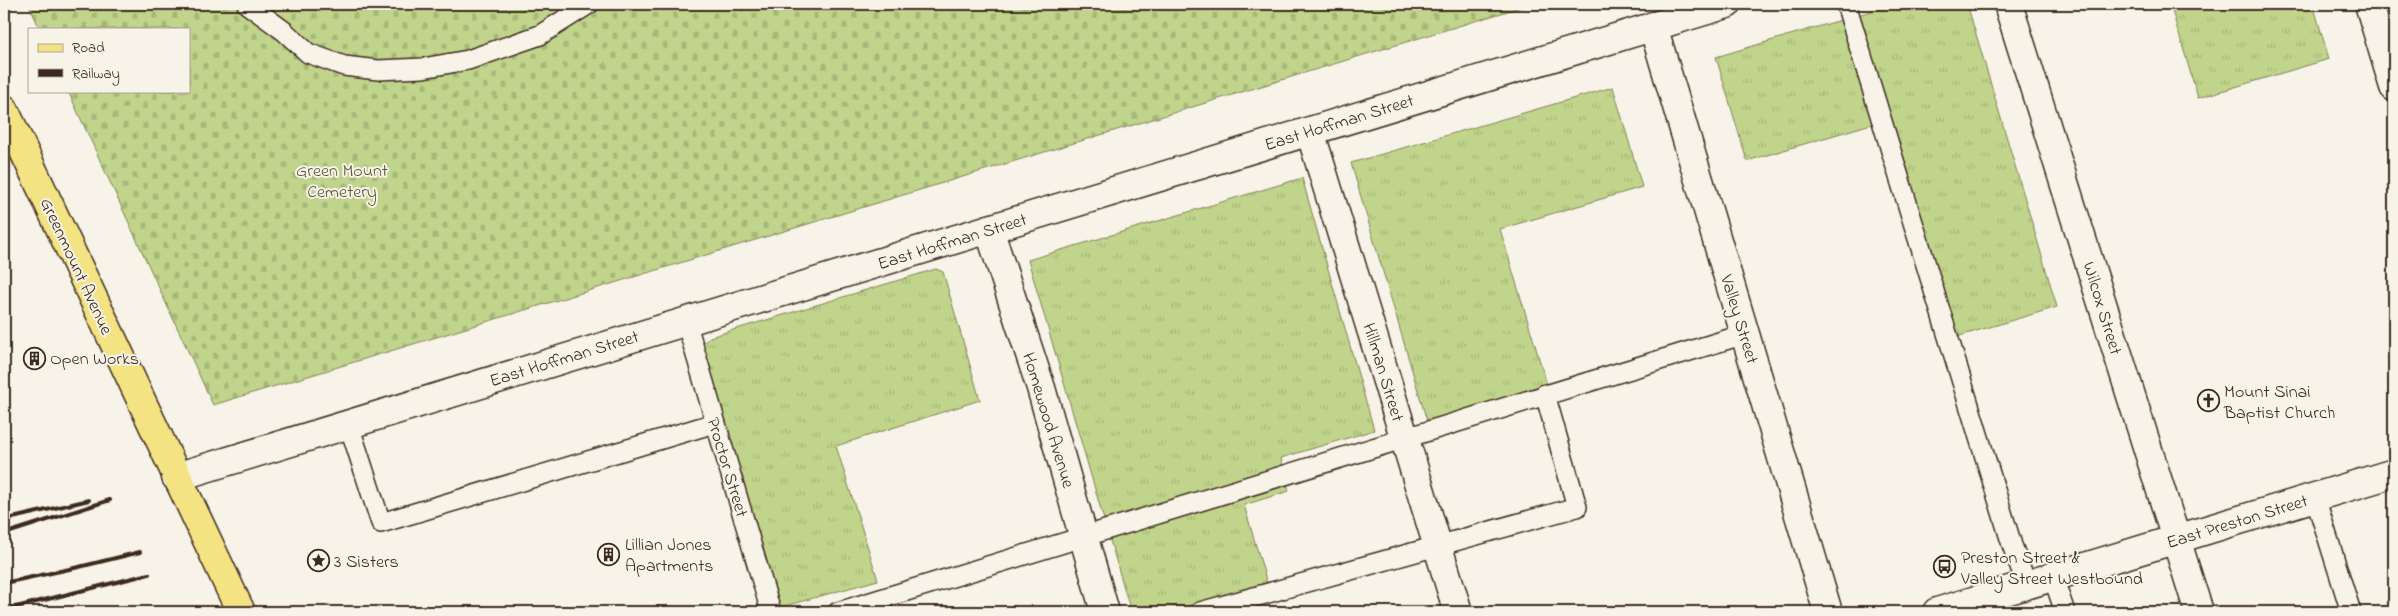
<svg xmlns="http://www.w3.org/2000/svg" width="2398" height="616" font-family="'Indie Flower',sans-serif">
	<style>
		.grass { fill: url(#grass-tufts); stroke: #7e8054 }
		.cemetery { fill: url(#cemetery-stones); stroke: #7e8054 }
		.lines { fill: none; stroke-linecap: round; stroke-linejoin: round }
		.lane-casing { stroke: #3b2a1e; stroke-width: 22 }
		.street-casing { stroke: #3b2a1e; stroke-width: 31 }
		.secondary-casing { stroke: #3b2a1e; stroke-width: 31 }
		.primary-casing { stroke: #3b2a1e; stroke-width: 31 }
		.lane { stroke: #f7f3e8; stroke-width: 19 }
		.street { stroke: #f7f3e8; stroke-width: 28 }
		.secondary { stroke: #f7f3e8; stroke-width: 28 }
		.primary { stroke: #f4e382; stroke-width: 28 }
		.rail { stroke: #3b2a1e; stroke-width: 4 }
		.labels { text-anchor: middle; stroke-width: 4; stroke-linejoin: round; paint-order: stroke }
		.street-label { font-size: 18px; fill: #3b2a1e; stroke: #f7f3e8 }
		.park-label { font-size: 18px; fill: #5c5539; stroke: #f7f3e8 }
		.poi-label { font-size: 18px; fill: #3b2a1e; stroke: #f7f3e8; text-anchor: start }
	</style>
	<defs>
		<pattern id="grass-tufts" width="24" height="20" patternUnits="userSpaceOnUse" patternTransform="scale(1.25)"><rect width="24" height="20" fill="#c0d58b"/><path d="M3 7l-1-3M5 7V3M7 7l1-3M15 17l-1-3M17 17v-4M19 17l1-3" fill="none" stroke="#a6b778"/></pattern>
		<pattern id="cemetery-stones" width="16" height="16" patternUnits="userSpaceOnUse" patternTransform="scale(1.25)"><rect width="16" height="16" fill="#c0d58b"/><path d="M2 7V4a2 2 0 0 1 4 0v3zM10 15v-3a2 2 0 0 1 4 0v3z" fill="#a6b778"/></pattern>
	</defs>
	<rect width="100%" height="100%" fill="#f7f3e8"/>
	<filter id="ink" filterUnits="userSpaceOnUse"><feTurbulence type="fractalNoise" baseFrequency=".02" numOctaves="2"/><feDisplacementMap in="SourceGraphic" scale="10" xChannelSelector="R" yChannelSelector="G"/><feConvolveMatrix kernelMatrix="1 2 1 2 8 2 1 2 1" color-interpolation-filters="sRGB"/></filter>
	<g filter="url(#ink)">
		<g class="grass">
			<path d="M1895,4h72l90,303 -104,31 -65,-219 -141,42 -31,-104z"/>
			<path d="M2170,4h143l16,55 -131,39z"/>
			<path d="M1613,87l29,100 -142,42 47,156 -120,36 -76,-258z"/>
			<path d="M1302,178l72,252 -93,28 8,33 -45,14 23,78 -101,29h-35l-103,-352z"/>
			<path d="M936,269l7,3 37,128 -144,46 42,134 -97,27 -81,-255 3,-9 7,-6z"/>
		</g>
		<path class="cemetery" d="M30,4h1501l-1318,401 -145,-314h121v-62h-149l-11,-24z"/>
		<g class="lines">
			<defs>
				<g id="lane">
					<path d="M247,4l37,27 24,22 36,13 34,4 45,-2 45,-8 72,-25 49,-31"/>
					<path d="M1846,4l166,541 15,40"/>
					<path d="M686,321l85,291"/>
					<path d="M349,425l32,98 334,-100"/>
					<path d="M2315,497l36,115"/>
					<path d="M2053,577l12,35"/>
					<path d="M838,612l907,-278"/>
					<path d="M1200,612l377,-105 -32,-113"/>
				</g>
				<g id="street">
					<path d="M2008,4l191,608"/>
					<path d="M2369,4l25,83"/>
					<path d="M1653,26l175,586"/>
					<path d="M1310,131l148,481"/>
					<path d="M989,229l52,159 64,224"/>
					<path d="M176,477l1551,-473"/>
				</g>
				<path id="secondary" d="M1937,612l457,-139"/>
				<path id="primary" d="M4,109l237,503"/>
			</defs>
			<use href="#lane" class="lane-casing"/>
			<use href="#street" class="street-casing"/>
			<use href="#secondary" class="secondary-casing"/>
			<use href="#primary" class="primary-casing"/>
			<use href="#lane" class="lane"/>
			<use href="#street" class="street"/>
			<use href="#secondary" class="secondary"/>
			<use href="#primary" class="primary"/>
			<g class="rail">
				<path d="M4,520l85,-20"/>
				<path d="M4,534l106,-34"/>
				<path d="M4,583l75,-16 61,-15"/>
				<path d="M4,610l145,-36"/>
			</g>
		</g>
	</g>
	<defs>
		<symbol id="building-ring" viewBox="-11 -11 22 22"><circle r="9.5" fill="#f7f3e8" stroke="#3b2a1e" stroke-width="1.5"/><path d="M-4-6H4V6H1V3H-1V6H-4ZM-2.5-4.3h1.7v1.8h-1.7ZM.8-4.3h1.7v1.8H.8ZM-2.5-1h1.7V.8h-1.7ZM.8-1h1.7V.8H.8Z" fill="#3b2a1e"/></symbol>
		<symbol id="church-ring" viewBox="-11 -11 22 22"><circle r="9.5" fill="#f7f3e8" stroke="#3b2a1e" stroke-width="1.5"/><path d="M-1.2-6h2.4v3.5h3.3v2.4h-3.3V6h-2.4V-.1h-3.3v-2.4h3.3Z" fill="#3b2a1e"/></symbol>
		<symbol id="sight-ring" viewBox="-11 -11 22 22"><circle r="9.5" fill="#f7f3e8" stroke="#3b2a1e" stroke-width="1.5"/><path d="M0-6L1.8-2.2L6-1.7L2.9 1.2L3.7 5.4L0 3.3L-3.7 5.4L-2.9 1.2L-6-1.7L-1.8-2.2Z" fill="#3b2a1e"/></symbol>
		<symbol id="bus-ring" viewBox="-11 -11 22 22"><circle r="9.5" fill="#f7f3e8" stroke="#3b2a1e" stroke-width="1.5"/><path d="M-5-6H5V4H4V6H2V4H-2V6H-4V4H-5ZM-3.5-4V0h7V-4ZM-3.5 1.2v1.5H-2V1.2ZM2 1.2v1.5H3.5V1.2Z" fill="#3b2a1e"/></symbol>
	</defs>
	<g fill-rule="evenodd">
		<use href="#building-ring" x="22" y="346" width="25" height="25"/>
		<use href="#church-ring" x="2196" y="388" width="25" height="25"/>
		<use href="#building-ring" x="596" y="542" width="25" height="25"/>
		<use href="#sight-ring" x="306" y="548" width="25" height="25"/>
		<use href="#bus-ring" x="1932" y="554" width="25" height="25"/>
	</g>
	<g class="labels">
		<g class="street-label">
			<text transform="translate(1339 122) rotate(-17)" y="6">East Hoffman Street</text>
			<text transform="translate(952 241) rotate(-17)" y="6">East Hoffman Street</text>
			<text transform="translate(77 266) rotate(65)" y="6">Greenmount Avenue</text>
			<text transform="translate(2103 308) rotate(73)" y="6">Wilcox Street</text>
			<text transform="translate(1740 319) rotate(73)" y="6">Valley Street</text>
			<text transform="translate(564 358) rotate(-17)" y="6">East Hoffman Street</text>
			<text transform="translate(1384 372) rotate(73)" y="6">Hillman Street</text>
			<text transform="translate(1049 420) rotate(73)" y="6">Homewood Avenue</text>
			<text transform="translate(728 467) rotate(73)" y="6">Proctor Street</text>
			<text transform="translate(2237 521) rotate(-17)" y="6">East Preston Street</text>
		</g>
		<g class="park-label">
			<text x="342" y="176">Green Mount<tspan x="342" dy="21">Cemetery</tspan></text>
		</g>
		<g class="poi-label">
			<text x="50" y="364">Open Works</text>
			<text x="2224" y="397">Mount Sinai<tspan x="2224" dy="21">Baptist Church</tspan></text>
			<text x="625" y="550">Lillian Jones<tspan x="625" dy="21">Apartments</tspan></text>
			<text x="1961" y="563">Preston Street &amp;<tspan x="1961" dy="21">Valley Street Westbound</tspan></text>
			<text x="334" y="567">3 Sisters</text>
		</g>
	</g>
	<rect width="2398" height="616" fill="none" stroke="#f7f3e8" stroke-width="20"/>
	<rect x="10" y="10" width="2378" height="596" fill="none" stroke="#3b2a1e" stroke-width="2" filter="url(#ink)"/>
	<rect x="28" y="28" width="162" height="65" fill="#f7f3e8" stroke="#aca397"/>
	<rect x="38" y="44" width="25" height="8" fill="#f4e382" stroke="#aca397"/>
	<text x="72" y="52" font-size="15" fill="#3b2a1e">Road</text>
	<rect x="38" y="69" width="25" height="8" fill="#3b2a1e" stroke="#aca397"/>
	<text x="72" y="78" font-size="15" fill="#3b2a1e">Railway</text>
</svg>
